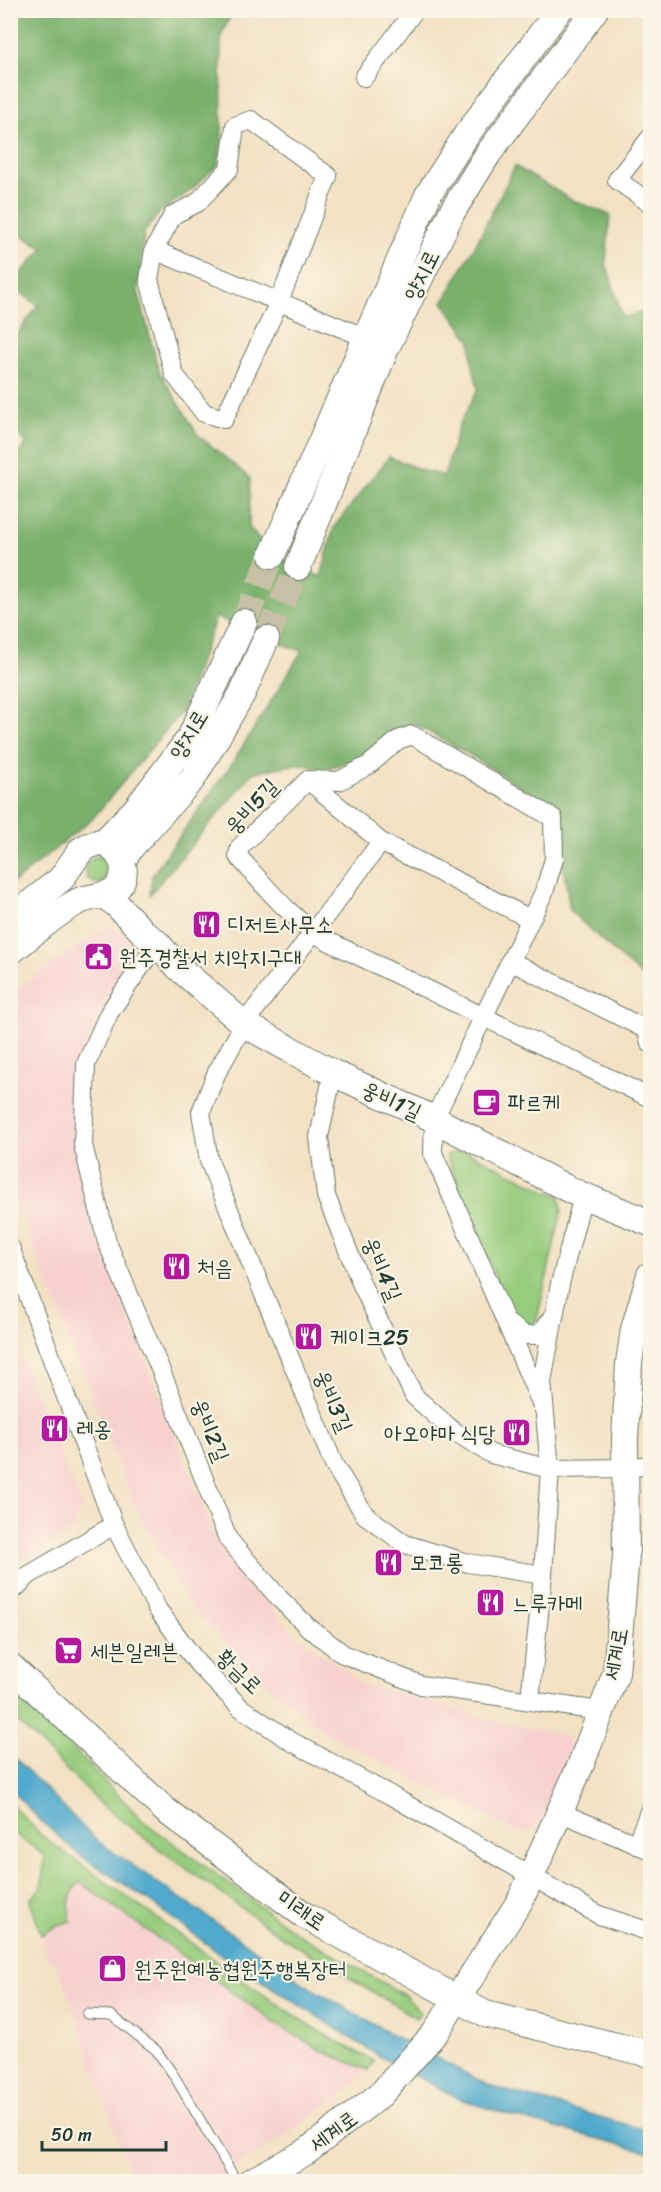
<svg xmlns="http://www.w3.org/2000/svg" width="661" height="2192" font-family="Sriracha,'Poor Story',sans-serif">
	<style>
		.built { fill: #f7d0cf }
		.green { fill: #97cc7d; stroke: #5b8458; stroke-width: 1.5 }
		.forest { fill: #79b06c; stroke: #4c7650; stroke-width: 1.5 }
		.water { fill: #4faacd; stroke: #377480; stroke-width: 1.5 }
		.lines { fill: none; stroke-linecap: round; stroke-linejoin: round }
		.secondary-tunnel { stroke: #c8c0a6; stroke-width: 26; stroke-dasharray: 26 13; stroke-linecap: butt }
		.lane-casing { stroke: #697666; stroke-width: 11 }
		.street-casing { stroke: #697666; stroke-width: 20 }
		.secondary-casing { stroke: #697666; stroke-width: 28 }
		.lane { stroke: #fff; stroke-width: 9 }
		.street { stroke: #fff; stroke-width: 18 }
		.secondary { stroke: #fff; stroke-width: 26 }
		.labels { text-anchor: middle; stroke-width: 4.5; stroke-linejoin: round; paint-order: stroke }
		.street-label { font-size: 22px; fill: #1f3d34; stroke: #fcf5e5 }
		.poi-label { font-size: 22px; fill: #1f3d34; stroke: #fcf5e5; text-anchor: start }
	</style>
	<rect width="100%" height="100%" fill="#fcf5e5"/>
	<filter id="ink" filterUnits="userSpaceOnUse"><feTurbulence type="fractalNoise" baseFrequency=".0167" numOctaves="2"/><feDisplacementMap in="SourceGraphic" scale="12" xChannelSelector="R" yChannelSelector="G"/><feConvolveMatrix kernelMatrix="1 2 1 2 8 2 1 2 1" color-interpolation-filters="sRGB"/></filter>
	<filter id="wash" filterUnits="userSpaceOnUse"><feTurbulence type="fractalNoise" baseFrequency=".008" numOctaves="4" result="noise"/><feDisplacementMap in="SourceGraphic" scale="24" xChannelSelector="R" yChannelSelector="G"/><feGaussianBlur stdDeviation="1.35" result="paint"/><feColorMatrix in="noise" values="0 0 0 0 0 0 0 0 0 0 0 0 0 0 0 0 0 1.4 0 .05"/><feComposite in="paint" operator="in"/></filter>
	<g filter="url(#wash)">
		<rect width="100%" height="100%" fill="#f2e1c3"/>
		<g class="built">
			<path d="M107,925l18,8 13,17 -26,40 -24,49 -16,75 15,85 37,109 92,231 76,93 71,52 133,37 69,14 6,14 -33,77 -19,7 -195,-101 -67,-56 -69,-73 -55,-101 -122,-312 -1,-195z"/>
			<path d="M11,1333l70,171 -8,26 -62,38z"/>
			<path d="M80,1882l199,144 47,27 42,17 -20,20 -70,51 -52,33 -21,7h-72l-77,-221 -7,1 -8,-26 17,-10 12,-4 -3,-14 6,-17z"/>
		</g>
		<g class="green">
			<circle cx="98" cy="870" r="13"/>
			<path d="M463,1150l97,47 2,13 -25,109 -4,6 -15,-2 -9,-11 -63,-157z"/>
			<path d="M11,1684l132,137 155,113 108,62 14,17 -4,5 -134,-81 -123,-88 -54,-41 -94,-93z"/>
			<path d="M10,1803l32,33 219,157 64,42 49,26 -6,9 -42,-17 -47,-27 -199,-144c-11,12 -13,23 -9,39l-13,4 -17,10 -11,-35 11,-12 4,-32 -34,-25z"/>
		</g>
		<path class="forest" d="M11,11h222l-12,25 1,103 -4,26 -28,26 -29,20 -17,22 -6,58 21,80 39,64 52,43 -1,49 23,28 49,22 13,-50 55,-70 35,14 20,5 15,-51 19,-36 -6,-27 -1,-21 -28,-39 32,-56 40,-80 55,33 40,16 -4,48 17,55 21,-7 6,-7v684l-5,-8 -75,-69 -15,-102 -80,-51 -62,-35 -51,35 -38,11 -25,-5 -45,8 -104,122 2,-19 81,-113 69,-111 -36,-12 -50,-22 -34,94 -89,107 -82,67 -1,-421 17,-21 -16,-13 -1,-86 28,-38 -27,-21 32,-37 -32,-19z"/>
		<path class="water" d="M10,1753l86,87 213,147 83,48 98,51 160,45v21l-132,-34 -58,-19 -81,-43 -158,-101 -74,-56 -69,-45 -36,-32 -31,-32z"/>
	</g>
	<g filter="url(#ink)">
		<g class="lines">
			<g class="secondary-tunnel">
				<path d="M244,622l28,-67"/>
				<path d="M266,639l32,-72"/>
			</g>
			<defs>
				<path id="lane" d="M87,2014l24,1 45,35 17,24 64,108"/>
				<g id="street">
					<path d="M364,77l51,-67"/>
					<path d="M251,120l77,56 -49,126 -55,117 -20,-6 -30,-39 -25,-94 5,-30 19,-35 24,-12 32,-34 6,-43z"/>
					<path d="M650,138l-33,42 33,23"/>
					<path d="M154,250l212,88"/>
					<path d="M308,780l31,1 30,-16 29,-25 14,-5 141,83 1,41 -10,33 -110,227 -1,34 111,257"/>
					<path d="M308,780l-68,67 -2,9c27,30 53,63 88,84l324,158"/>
					<path d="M308,780l73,62 149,77"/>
					<path d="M381,842l-137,182 -28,50 -15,38 8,49 125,304 31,50 40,29 63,19 75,12"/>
					<path d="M157,943l-48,70 -23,51 -3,81 24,97 54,129 67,168 51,59 29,29 35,27 78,31 179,26"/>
					<path d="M510,961l137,69 3,13"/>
					<path d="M333,1073l-14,64 7,59 36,89 52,111 38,34 39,24 59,15 75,-1 25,-3"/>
					<path d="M10,1247l104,278 44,85 40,54 43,44 48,32 101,55 209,120 51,17"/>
					<path d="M507,1323l18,12h14l14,-19"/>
					<path d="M10,1593l19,-18 85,-50"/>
					<path d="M530,1700l13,-125 7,-106 -8,-88 18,-97 23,-88"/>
					<path d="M559,1812l91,38"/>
					<path d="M636,1845l14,-36"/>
				</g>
				<g id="secondary">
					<path d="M272,555l156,-360 39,-61 92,-124"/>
					<path d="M298,567l88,-219 66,-136 36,-58 107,-144"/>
					<path d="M122,861l10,-15 61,-68 49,-84 24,-55"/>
					<path d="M104,895l12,9 28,29 13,10 22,25 65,56 89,49 101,46 138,72 78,32"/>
					<path d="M10,919l51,-40 20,-29 7,-4 18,-6 30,-31 54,-71 54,-116"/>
					<path d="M10,952c22,-17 45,-39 69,-51 13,-6 30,-3 39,-14 10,-13 6,-29 -5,-38"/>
					<path d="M10,1666l155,144 139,105 181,99 165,40"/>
					<path d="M250,2182l56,-30 75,-58 54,-61 85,-132 61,-137 35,-91 10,-117 -1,-116 4,-77 5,-34 16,-54"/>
				</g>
			</defs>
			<use href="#lane" class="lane-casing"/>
			<use href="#street" class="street-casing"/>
			<use href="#secondary" class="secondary-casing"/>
			<use href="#lane" class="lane"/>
			<use href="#street" class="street"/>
			<use href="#secondary" class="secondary"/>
		</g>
	</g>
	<defs>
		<symbol id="restaurant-square" viewBox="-11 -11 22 22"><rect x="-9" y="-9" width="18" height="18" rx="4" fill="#b5179e" stroke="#fcf5e5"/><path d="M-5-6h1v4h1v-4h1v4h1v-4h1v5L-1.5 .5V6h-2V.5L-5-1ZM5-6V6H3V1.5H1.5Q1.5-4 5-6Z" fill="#fff"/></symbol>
		<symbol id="civic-square" viewBox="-11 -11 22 22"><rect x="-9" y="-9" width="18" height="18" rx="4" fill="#b5179e" stroke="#fcf5e5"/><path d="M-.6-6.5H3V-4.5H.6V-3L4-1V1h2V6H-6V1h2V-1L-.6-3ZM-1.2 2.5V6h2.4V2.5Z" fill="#fff"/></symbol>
		<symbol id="cafe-square" viewBox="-11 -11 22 22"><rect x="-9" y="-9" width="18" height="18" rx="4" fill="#b5179e" stroke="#fcf5e5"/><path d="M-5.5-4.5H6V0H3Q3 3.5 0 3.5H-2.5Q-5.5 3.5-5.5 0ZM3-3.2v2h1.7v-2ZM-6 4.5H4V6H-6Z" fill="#fff"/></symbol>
		<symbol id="supermarket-square" viewBox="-11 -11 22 22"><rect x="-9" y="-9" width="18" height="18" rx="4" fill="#b5179e" stroke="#fcf5e5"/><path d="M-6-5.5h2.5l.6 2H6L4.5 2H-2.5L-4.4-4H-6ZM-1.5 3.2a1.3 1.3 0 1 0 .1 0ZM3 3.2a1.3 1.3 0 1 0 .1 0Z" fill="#fff"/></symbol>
		<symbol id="shop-square" viewBox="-11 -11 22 22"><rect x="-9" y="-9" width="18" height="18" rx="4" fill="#b5179e" stroke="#fcf5e5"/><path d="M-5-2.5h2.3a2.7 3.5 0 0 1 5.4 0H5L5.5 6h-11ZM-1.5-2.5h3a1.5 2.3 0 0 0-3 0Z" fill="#fff"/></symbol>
	</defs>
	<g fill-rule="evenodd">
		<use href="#restaurant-square" x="190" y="908" width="33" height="33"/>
		<use href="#civic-square" x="82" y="940" width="33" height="33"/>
		<use href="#cafe-square" x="470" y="1086" width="33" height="33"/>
		<use href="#restaurant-square" x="160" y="1250" width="33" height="33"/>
		<use href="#restaurant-square" x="292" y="1320" width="33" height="33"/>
		<use href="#restaurant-square" x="38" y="1412" width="33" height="33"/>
		<use href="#restaurant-square" x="500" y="1416" width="33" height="33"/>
		<use href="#restaurant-square" x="372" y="1546" width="33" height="33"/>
		<use href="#restaurant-square" x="474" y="1586" width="33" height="33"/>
		<use href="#supermarket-square" x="52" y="1634" width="33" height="33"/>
		<use href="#shop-square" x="96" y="1952" width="33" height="33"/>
	</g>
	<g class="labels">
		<g class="street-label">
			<text transform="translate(421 275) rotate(-64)" y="8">양지로</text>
			<text transform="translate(188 734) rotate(-59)" y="8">양지로</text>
			<text transform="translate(251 806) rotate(-47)" y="8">웅비5길</text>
			<text transform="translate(392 1100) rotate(25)" y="8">웅비1길</text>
			<text transform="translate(383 1269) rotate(67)" y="8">웅비4길</text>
			<text transform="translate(334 1401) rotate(67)" y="8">웅비3길</text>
			<text transform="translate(211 1430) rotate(68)" y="8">웅비2길</text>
			<text transform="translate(615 1654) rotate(-80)" y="8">세계로</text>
			<text transform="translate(240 1671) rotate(44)" y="8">황금로</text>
			<text transform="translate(302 1910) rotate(34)" y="8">미래로</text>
			<text transform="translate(333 2131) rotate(-37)" y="8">세계로</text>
		</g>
		<g class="poi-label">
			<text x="227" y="932">디저트사무소</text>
			<text x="119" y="965">원주경찰서 치악지구대</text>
			<text x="507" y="1110">파르케</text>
			<text x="197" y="1275">처음</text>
			<text x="330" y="1345">케이크25</text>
			<text x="76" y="1436">레옹</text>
			<text x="496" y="1441" text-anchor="end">아오야마 식당</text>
			<text x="410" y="1570">모코롱</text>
			<text x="512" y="1611">느루카메</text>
			<text x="90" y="1659">세븐일레븐</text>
			<text x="134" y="1977">원주원예농협원주행복장터</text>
		</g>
	</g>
	<rect width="661" height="2192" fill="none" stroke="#fcf5e5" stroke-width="36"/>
	<path d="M42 2141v9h124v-9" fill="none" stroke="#1f3d34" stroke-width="3"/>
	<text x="51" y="2141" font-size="18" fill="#1f3d34" stroke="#fcf5e5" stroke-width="4.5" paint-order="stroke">50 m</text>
</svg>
